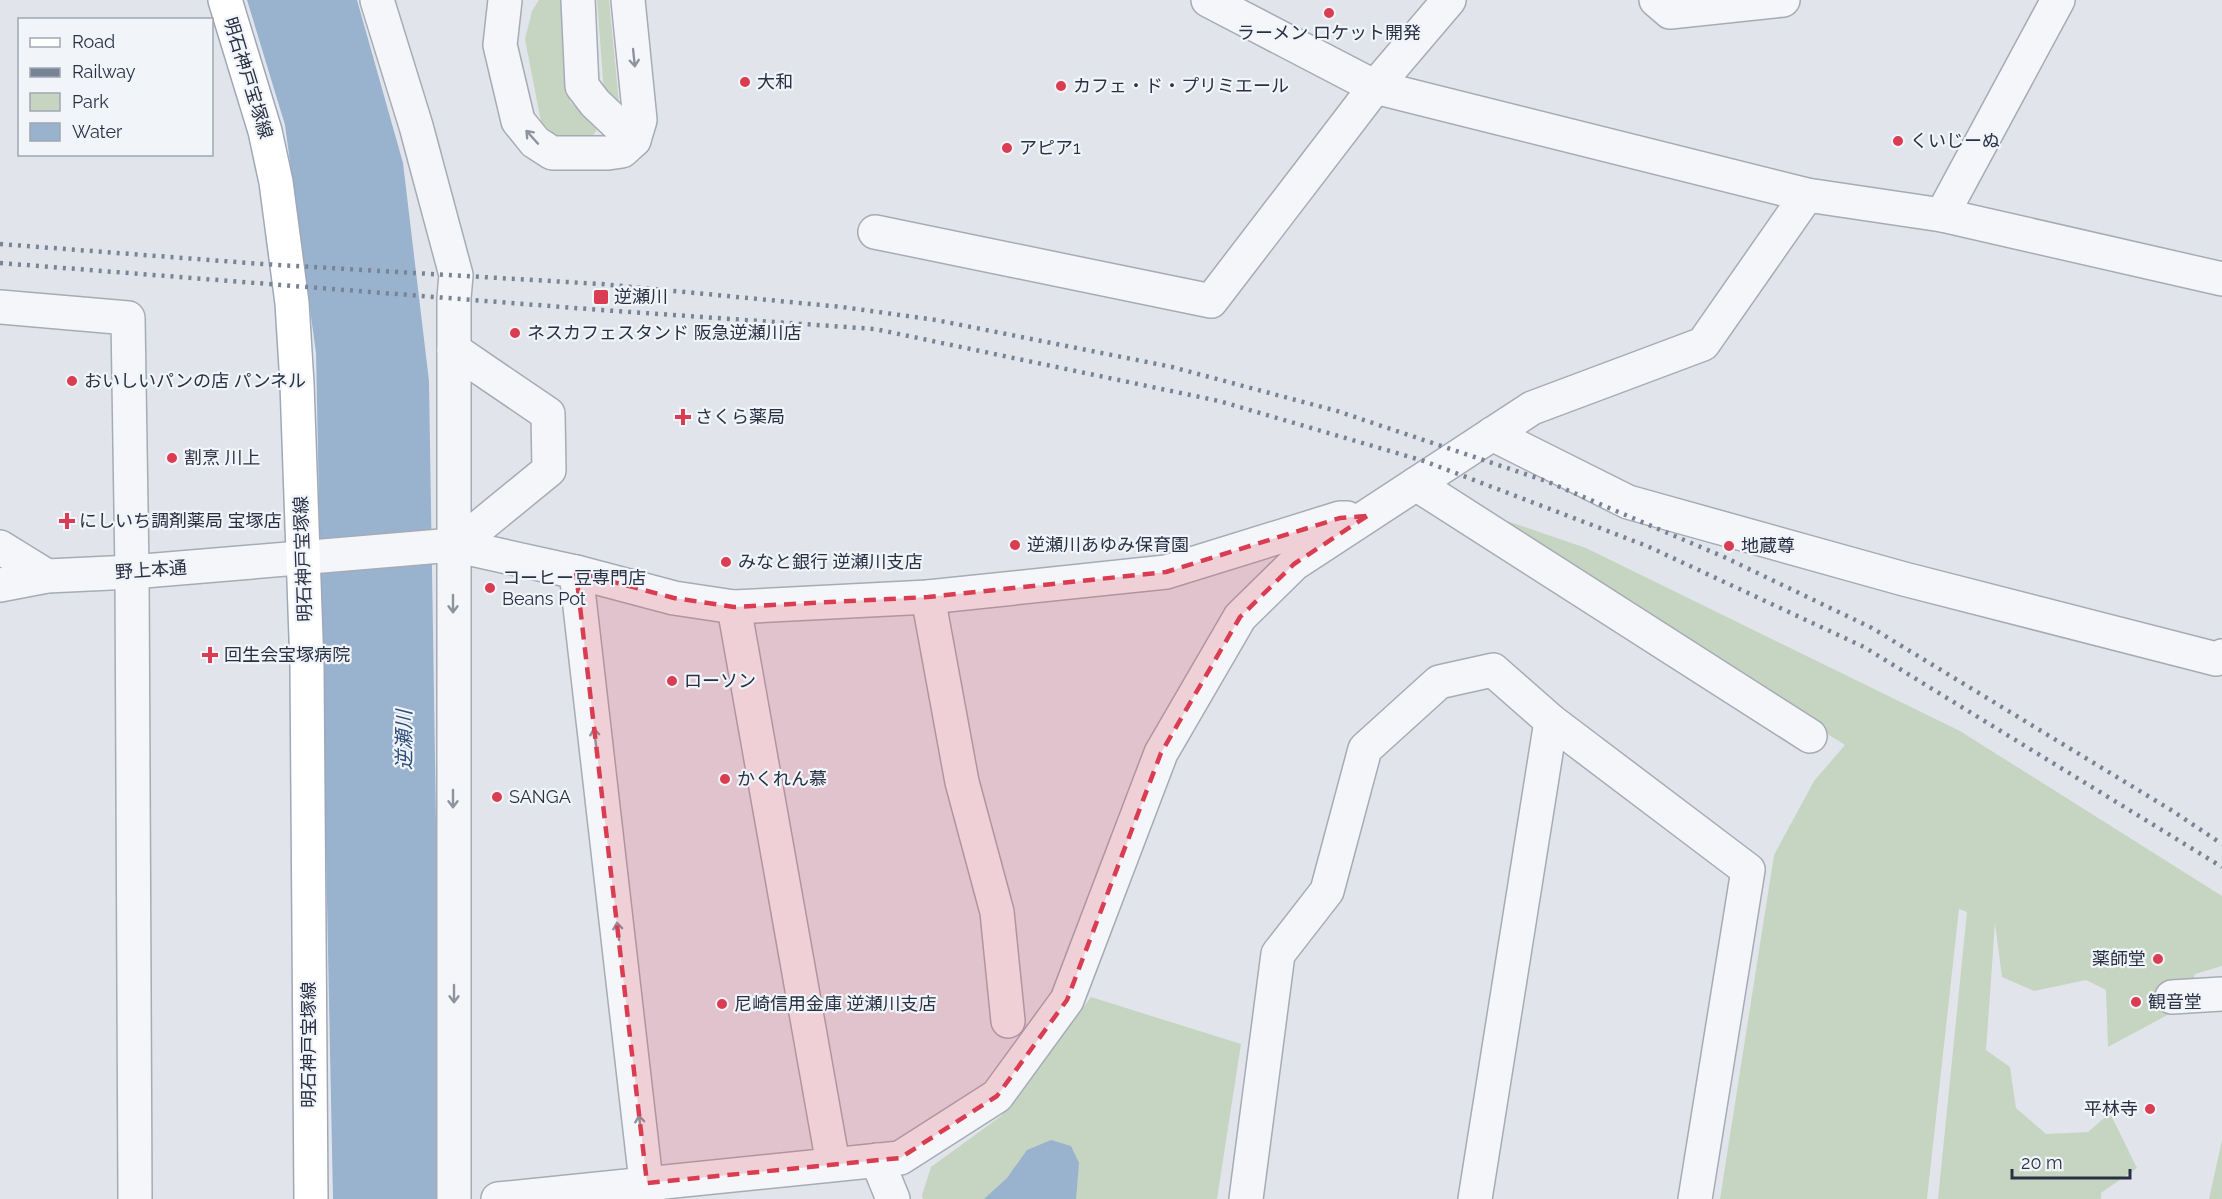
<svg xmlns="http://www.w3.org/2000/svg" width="2222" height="1199" font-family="Raleway,'Noto Sans JP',sans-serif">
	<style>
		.green { fill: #c6d5c1 }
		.water { fill: #99b2ce }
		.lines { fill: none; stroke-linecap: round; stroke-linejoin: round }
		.minor-casing { stroke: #a6abb6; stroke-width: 36 }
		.major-casing { stroke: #9fa8b8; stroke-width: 36 }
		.minor { stroke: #f4f6f9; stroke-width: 33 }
		.major { stroke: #fff; stroke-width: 33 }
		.rail { stroke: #798396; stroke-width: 4.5; stroke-dasharray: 3 6; stroke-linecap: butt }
		.oneway { stroke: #8e949e }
		.marked { fill: #da3c51; fill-opacity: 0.2; stroke: #da3c51; stroke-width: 4.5; stroke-dasharray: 12 8; stroke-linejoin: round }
		.poi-dot { fill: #da3c51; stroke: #f1f4f8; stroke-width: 2 }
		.labels { text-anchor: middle; stroke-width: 4.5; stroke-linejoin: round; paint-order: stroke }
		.poi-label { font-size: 18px; fill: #283144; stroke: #f1f4f8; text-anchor: start }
		.street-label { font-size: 18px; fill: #283144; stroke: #f1f4f8 }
		.water-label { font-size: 20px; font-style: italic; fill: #2e4f7c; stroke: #f1f4f8 }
	</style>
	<rect width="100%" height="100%" fill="#e1e5eb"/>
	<g class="green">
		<path d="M539,0h21l10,102c9,9 23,13 29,24l-8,13 -32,1 -18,-18 -16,-83 7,-28z"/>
		<path d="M597,0h12l10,103 -15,-10z"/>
		<path d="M1507,521l79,27 374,183 262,165v70l-27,8 -9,31 -78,42 -2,-57 -20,-10 -52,11 -32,-14 -7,-54 -9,127 24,17 6,41 30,26 42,-2 22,-19 27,55 -36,25v6h-163l29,-287 -8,-3 -32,290h-207l54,-344 40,-74 31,-36 -337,-213z"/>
		<path d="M1091,997l150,47 -24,155h-294l-1,-4 9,-28 70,-51z"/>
		<path d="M2222,1140v59h-13z"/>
	</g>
	<g class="water">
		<path d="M247,0h110l46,163 26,218 13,818h-109l-17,-846 -31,-228z"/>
		<path d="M1051,1140l20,6 8,17 -3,36h-92l23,-21 20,-28z"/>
	</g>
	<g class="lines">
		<defs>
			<g id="minor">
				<path d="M377,0l39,126 40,149 -2,23v901"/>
				<path d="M505,0l-5,45 18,76 17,21 17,11h56l14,-2 12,-11 6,-20 -12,-120"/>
				<path d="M578,0l4,86 13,17 39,37"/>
				<path d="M1208,0l167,87 432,108 135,20 280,64"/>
				<path d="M1656,0l14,12 113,-12"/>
				<path d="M1942,215l116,-215"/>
				<path d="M875,232l336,69 164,-214 74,-87"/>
				<path d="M0,307l128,11 4,254 3,627"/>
				<path d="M1492,434l136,68 276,77 312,80 6,-3"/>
				<path d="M1416,484l394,252"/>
				<path d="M453,545l25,-17 71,-58 -1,-56 -94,-64"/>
				<path d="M0,547l47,29"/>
				<path d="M576,572l72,627"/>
				<path d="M0,585l47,-9 85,-4 321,-27 123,27 98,26 60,9 194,-10 238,-25 174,-54h7"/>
				<path d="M928,597l34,185 35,130 11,109"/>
				<path d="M734,607l99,557"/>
				<path d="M2172,997l50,-3"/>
				<path d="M877,1160l16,39"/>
				<path d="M498,1199l402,-41 97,-62 70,-96 94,-247 79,-136 54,-53 238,-156 171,-64 104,-149"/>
				<path d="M1246,1199l32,-245 49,-63 38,-142 74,-67 54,-12 58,51 197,149 -53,329"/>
				<path d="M1475,1199l76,-478"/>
			</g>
			<path id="major" d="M225,0l40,131 11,51 16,121 5,81 10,282 4,533"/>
		</defs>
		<use href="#minor" class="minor-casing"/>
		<use href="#major" class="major-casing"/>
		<use href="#minor" class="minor"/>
		<use href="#major" class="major"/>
		<g class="rail">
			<path d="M0,244l262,20 339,20 241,23 94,13 236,47 165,44 209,70 178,76 148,71 299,182 51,34"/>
			<path d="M0,263l601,47 274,19 344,72 205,60 223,85 217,101 358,220"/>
		</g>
	</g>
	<defs><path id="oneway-shaft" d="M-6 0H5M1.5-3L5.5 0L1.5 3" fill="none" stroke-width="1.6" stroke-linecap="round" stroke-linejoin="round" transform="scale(1.5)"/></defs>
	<g class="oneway">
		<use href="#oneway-shaft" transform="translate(634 58) rotate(84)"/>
		<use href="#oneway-shaft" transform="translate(532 137) rotate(-132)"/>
		<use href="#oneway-shaft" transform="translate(453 604) rotate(90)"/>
		<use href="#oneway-shaft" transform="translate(595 737) rotate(-97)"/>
		<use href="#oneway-shaft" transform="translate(453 799) rotate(90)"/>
		<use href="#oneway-shaft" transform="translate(618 931) rotate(-97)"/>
		<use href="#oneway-shaft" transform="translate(454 994) rotate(90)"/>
		<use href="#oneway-shaft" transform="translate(640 1124) rotate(-97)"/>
	</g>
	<path class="marked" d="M1367,516l-73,48 -54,53 -79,136 -94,247 -70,96 -97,62 -253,25 -71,-611 98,26 60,9 194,-10 238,-25 174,-54z"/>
	<g class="poi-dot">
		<circle cx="1329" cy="13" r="6"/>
		<circle cx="745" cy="82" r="6"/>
		<circle cx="1061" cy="86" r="6"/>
		<circle cx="1898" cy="141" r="6"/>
		<circle cx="1007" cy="148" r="6"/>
		<rect x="593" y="289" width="16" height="16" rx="3"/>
		<circle cx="515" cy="333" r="6"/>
		<circle cx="72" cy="381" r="6"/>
		<path d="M680 408h6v6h6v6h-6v6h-6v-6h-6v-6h6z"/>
		<circle cx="172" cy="458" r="6"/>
		<path d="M64 512h6v6h6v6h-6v6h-6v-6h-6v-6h6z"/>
		<circle cx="1015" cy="545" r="6"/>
		<circle cx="1729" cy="546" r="6"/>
		<circle cx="726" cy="562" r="6"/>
		<circle cx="490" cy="588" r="6"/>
		<path d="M207 646h6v6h6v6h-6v6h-6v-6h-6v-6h6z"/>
		<circle cx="672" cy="681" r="6"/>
		<circle cx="725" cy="779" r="6"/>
		<circle cx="497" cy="797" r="6"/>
		<circle cx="2158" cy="959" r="6"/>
		<circle cx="2136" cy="1002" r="6"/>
		<circle cx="722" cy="1004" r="6"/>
		<circle cx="2150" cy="1109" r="6"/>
	</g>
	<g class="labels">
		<g class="poi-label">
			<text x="1329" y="39" text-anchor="middle">ラーメン ロケット開発</text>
			<text x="757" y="88">大和</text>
			<text x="1073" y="92">カフェ・ド・プリミエール</text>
			<text x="1910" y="147">くいじーぬ</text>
			<text x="1019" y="154">アピア1</text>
			<text x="614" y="303">逆瀬川</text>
			<text x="527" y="339">ネスカフェスタンド 阪急逆瀬川店</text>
			<text x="84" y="387">おいしいパンの店 パンネル</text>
			<text x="695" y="423">さくら薬局</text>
			<text x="184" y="464">割烹 川上</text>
			<text x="79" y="527">にしいち調剤薬局 宝塚店</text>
			<text x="1027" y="551">逆瀬川あゆみ保育園</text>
			<text x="1741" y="552">地蔵尊</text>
			<text x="738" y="568">みなと銀行 逆瀬川支店</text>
			<text x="502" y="584">コーヒー豆専門店<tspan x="502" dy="21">Beans Pot</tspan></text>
			<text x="224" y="661">回生会宝塚病院</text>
			<text x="684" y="687">ローソン</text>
			<text x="737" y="785">かくれん慕</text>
			<text x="509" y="803">SANGA</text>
			<text x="2146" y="965" text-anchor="end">薬師堂</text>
			<text x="2148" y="1008">観音堂</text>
			<text x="734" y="1010">尼崎信用金庫 逆瀬川支店</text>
			<text x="2138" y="1115" text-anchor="end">平林寺</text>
		</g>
		<g class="street-label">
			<text transform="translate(248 78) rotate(73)" y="6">明石神戸宝塚線</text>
			<text transform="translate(303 559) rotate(-92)" y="6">明石神戸宝塚線</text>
			<text transform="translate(151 570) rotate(-4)" y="6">野上本通</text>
			<text transform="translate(309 1045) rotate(-90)" y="6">明石神戸宝塚線</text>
		</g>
		<g class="water-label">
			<text transform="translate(404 740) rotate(-90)" y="7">逆瀬川</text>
		</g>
	</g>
	<rect x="18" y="18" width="195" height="138" fill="#f1f4f8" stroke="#a1a6b0" stroke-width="1.5"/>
	<rect x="30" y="38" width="30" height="9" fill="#ffffff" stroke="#a1a6b0" stroke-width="1.5"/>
	<text x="72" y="48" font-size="18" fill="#283144">Road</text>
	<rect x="30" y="68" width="30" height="9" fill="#798396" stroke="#a1a6b0" stroke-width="1.5"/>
	<text x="72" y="78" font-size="18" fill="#283144">Railway</text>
	<rect x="30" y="93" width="30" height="18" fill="#c6d5c1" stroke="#a1a6b0" stroke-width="1.5"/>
	<text x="72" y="108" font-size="18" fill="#283144">Park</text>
	<rect x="30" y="123" width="30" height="18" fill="#99b2ce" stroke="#a1a6b0" stroke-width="1.5"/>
	<text x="72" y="138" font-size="18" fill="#283144">Water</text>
	<path d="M2012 1169v9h118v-9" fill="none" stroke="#283144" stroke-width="3"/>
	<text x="2021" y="1169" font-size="18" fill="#283144" stroke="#f1f4f8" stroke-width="4.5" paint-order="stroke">20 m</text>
</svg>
